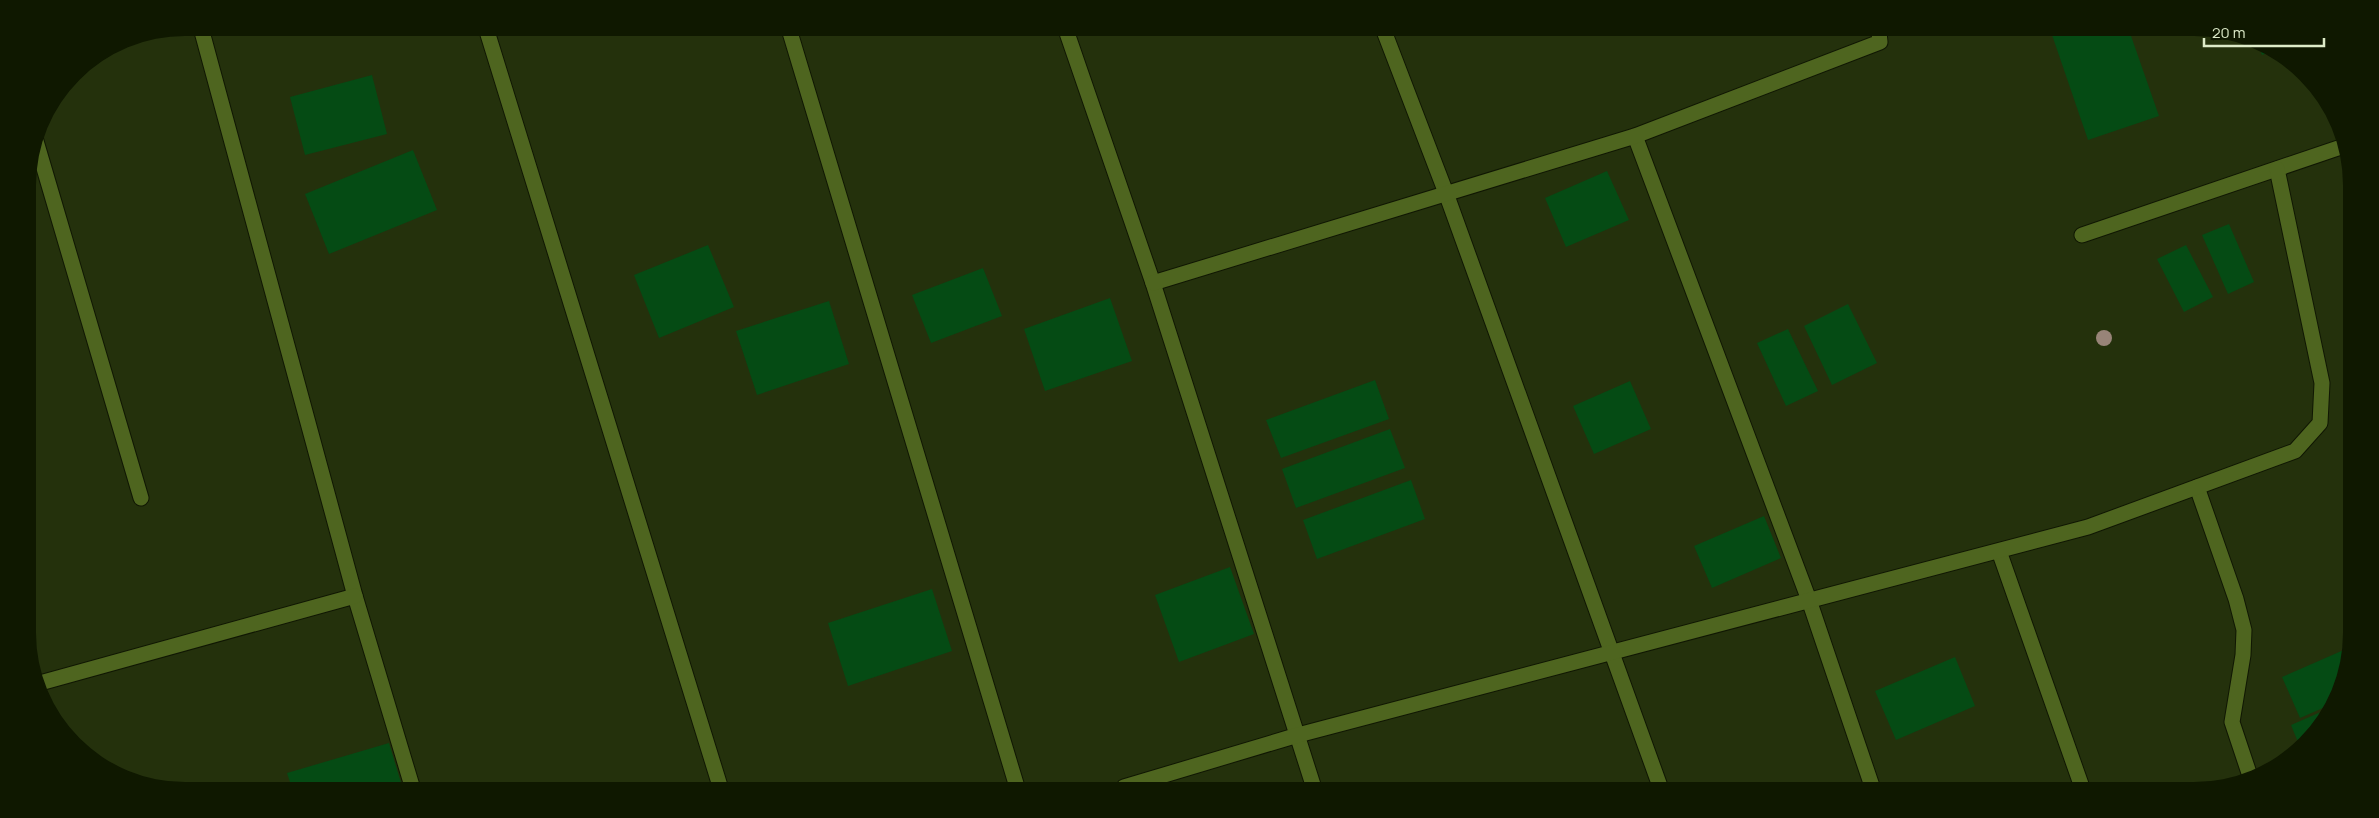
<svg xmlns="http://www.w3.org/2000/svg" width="2379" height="818" font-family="Manrope,sans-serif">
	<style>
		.building { fill: #054b14 }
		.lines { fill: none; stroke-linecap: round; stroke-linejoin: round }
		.minor-casing { stroke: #101703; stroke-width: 17 }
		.minor { stroke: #4e651f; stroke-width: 15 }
		.tree { fill: #988478 }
	</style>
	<rect width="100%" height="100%" fill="#24310c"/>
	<g class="building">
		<path d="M2051,32l79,1 29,83 -71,24z"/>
		<path d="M2257,42l16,7 2,1 -13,5z"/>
		<path d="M372,75l15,59 -82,21 -15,-58z"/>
		<path d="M413,150l24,60 -108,44 -24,-60z"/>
		<path d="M2348,167v15l-5,-13z"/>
		<path d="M1607,171l22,49 -63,27 -21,-49z"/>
		<path d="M2229,224l25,58 -26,12 -26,-59z"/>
		<path d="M708,245l26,62 -75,31 -25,-63z"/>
		<path d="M2186,245l27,52 -29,15 -27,-53z"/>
		<path d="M983,268l19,48 -71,27 -19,-48z"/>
		<path d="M1110,298l22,63 -87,30 -21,-62z"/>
		<path d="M829,301l20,63 -92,31 -21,-64z"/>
		<path d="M1848,304l29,59 -45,22 -28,-59z"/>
		<path d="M1788,329l30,62 -32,15 -29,-63z"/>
		<path d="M1375,380l14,39 -108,39 -15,-38z"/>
		<path d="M1630,381l21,48 -57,25 -21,-48z"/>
		<path d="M1390,429l15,39 -109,40 -14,-39z"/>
		<path d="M1411,480l14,39 -108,40 -14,-39z"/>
		<path d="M1764,516l17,42 -69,30 -18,-42z"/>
		<path d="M1230,567l24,67 -75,28 -24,-67z"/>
		<path d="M932,589l20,62 -104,35 -20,-63z"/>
		<path d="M2346,649v25l-14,30 -32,14 -18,-41z"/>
		<path d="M1955,657l20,49 -79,34 -21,-49z"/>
		<path d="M2330,708l-5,13 -25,26 -9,-22z"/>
		<path d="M389,743l13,43 -111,-1 -4,-12z"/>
	</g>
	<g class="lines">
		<defs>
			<g id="minor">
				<path d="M201,28l154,568 57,190"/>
				<path d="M486,28l234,758"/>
				<path d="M789,29l228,758"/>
				<path d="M1066,30l87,253 161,505"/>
				<path d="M1384,31l62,162 215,596"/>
				<path d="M1635,136l174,464 64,189"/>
				<path d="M36,141l105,357"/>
				<path d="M2082,235l262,-89"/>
				<path d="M1153,283l482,-147 245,-94 -1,-10"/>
				<path d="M2197,487l39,112 8,31 -1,25 -11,67 19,57"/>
				<path d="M1999,551l84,239"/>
				<path d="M40,683l315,-87"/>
				<path d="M1124,787l174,-52 790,-208 207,-76 25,-28 2,-40 -45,-214"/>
			</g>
		</defs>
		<use href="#minor" class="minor-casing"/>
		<use href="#minor" class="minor"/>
	</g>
	<circle class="tree" cx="2104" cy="338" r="8"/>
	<path d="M0 0H2379V818H0ZM185 36H2194A149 149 0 0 1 2343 185V633A149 149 0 0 1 2194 782H185A149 149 0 0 1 36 633V185A149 149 0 0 1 185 36Z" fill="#0f1800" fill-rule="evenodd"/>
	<path d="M2204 38v8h120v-8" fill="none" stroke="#ddebc8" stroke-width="2.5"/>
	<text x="2212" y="38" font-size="15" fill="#ddebc8" stroke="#0f1800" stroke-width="4" paint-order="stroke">20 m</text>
</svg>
